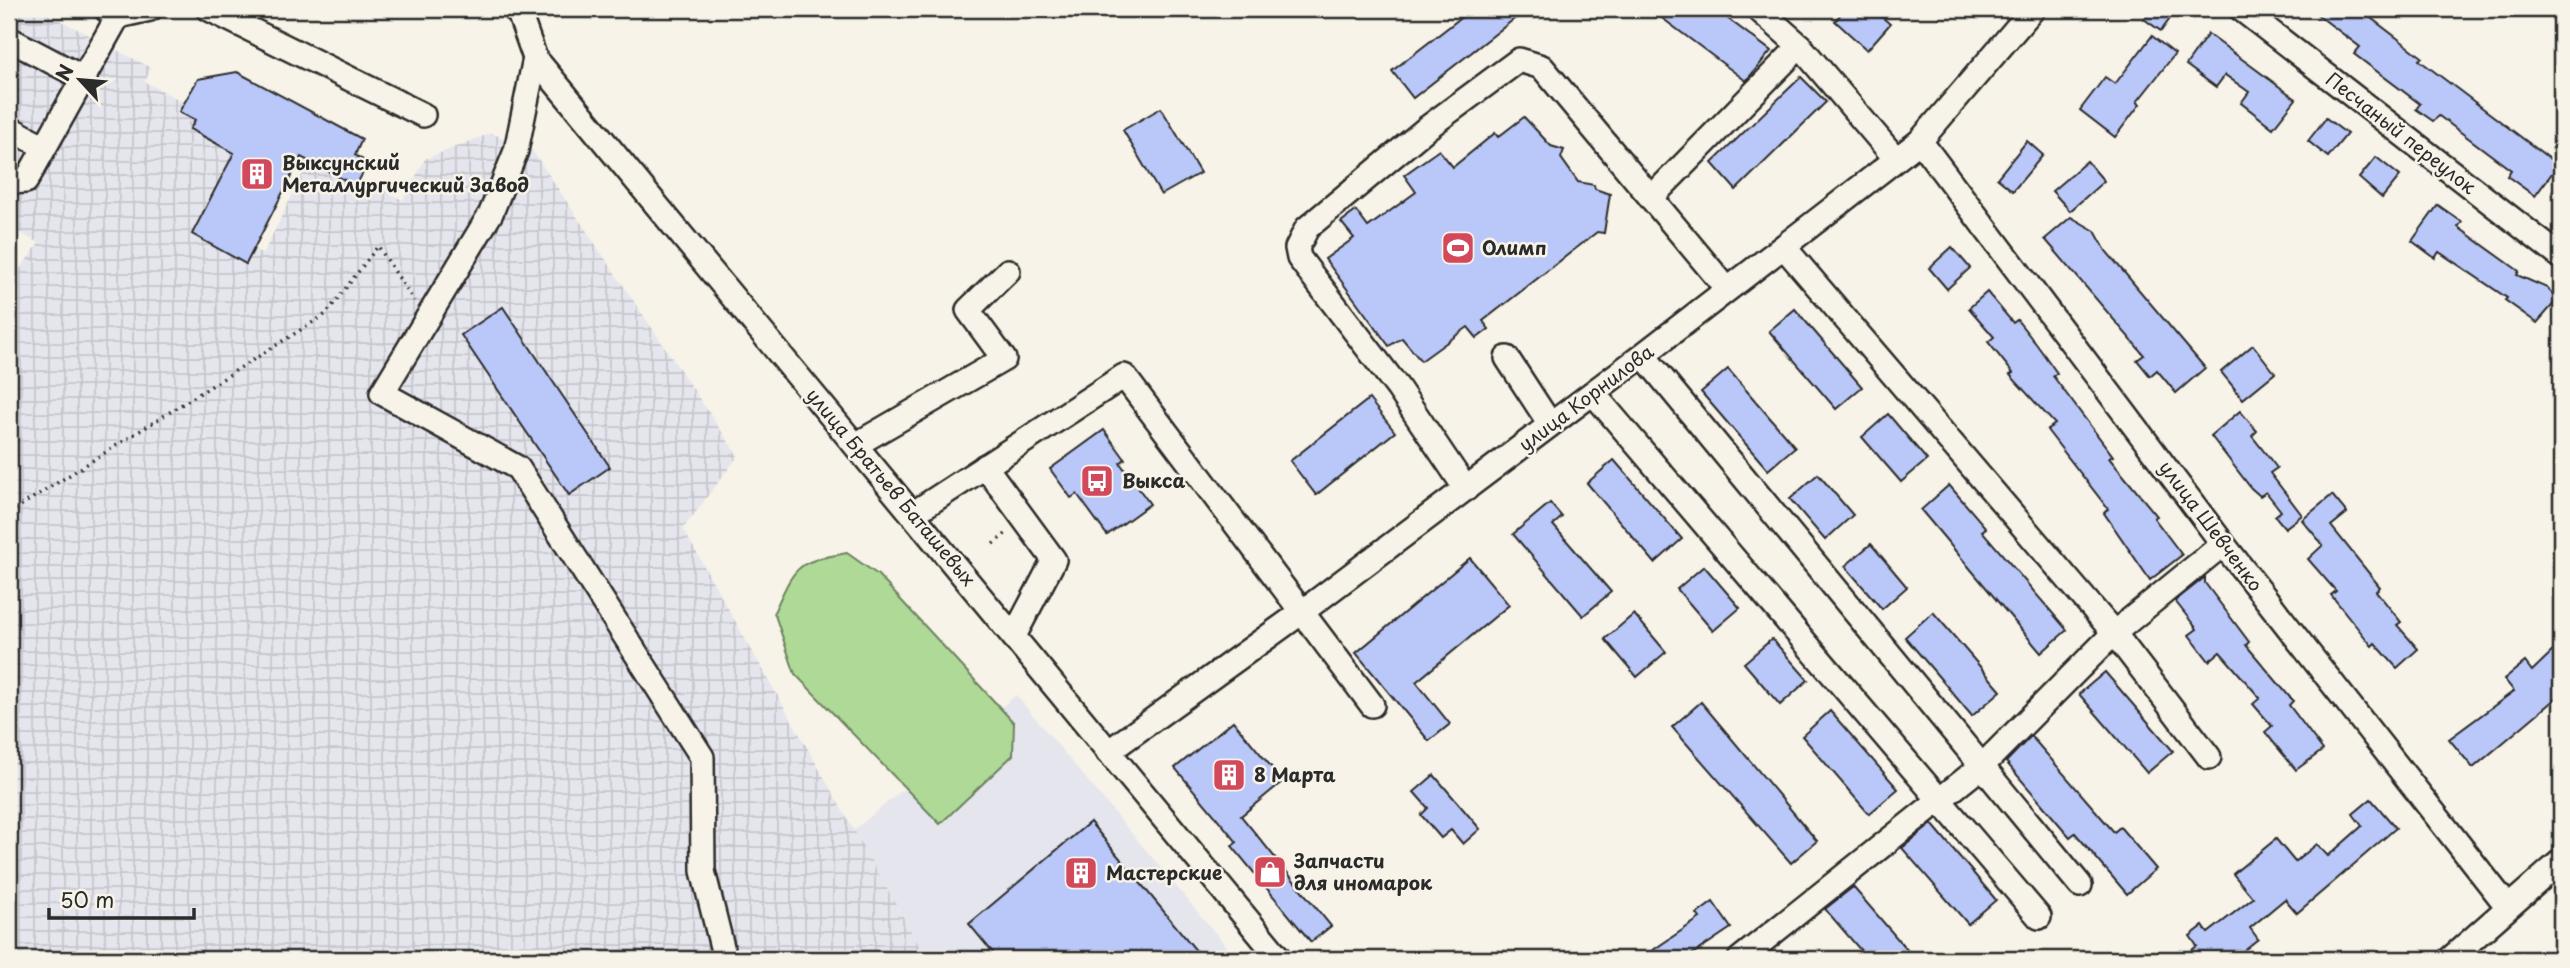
<svg xmlns="http://www.w3.org/2000/svg" width="2570" height="968" font-family="'Playpen Sans',sans-serif">
	<style>
		.built { fill: #e5e6ed }
		.industrial { fill: url(#industrial-grid) }
		.pitch { fill: #afd997; stroke: #6d8261; stroke-width: 2 }
		.building { fill: #bac8f9; stroke: #2b2b2b; stroke-width: 2 }
		.lines { fill: none; stroke-linecap: round; stroke-linejoin: round }
		.minor-casing { stroke: #2b2b2b; stroke-width: 28 }
		.path { stroke: #2b2b2b; stroke-width: 3.5; stroke-dasharray: 2 5; stroke-linecap: butt }
		.minor { stroke: #f7f3e8; stroke-width: 23 }
		.labels { text-anchor: middle; stroke-width: 5; stroke-linejoin: round; paint-order: stroke }
		.street-label { font-size: 19px; fill: #2b2b2b; stroke: #f7f3e8 }
		.poi-label { font-size: 19px; font-weight: bold; fill: #2b2b2b; stroke: #f7f3e8; text-anchor: start }
	</style>
	<defs>
		<pattern id="industrial-grid" width="8" height="8" patternUnits="userSpaceOnUse" patternTransform="scale(1.75)"><rect width="8" height="8" fill="#e5e6ed"/><path d="M0 4h8M4 0v8" fill="none" stroke="#c5c5cb"/></pattern>
	</defs>
	<rect width="100%" height="100%" fill="#f7f3e8"/>
	<filter id="ink" filterUnits="userSpaceOnUse"><feTurbulence type="fractalNoise" baseFrequency=".0143" numOctaves="2"/><feDisplacementMap in="SourceGraphic" scale="14" xChannelSelector="R" yChannelSelector="G"/><feConvolveMatrix kernelMatrix="1 2 1 2 8 2 1 2 1" color-interpolation-filters="sRGB"/></filter>
	<g filter="url(#ink)">
		<path class="built" d="M1016,695l221,264h-310l-74,-128z"/>
		<path class="industrial" d="M9,9h30l112,59 -6,14 113,59 -44,89 49,24 46,-93 62,23 32,16 22,-41 66,-26 41,17 206,306 -55,73 244,430h-918v-675l30,-41 -30,-16z"/>
		<path class="pitch" d="M847,553l31,22 136,148 -1,32 -73,69 -145,-150 -21,-62c22,-47 21,-50 73,-59z"/>
		<g class="building">
			<path d="M1472,9h55l-114,89 -21,-27z"/>
			<path d="M1650,9h65l56,42 -25,30z"/>
			<path d="M1845,9h28l17,15 -23,26 -32,-29z"/>
			<path d="M2152,9h25l-16,22 -17,-12z"/>
			<path d="M2310,9h68l-7,9 51,39 -3,3 139,105 -23,31 -28,-20 4,-6 -72,-54 -6,5 -17,-12 4,-5 -66,-50 6,-7z"/>
			<path d="M2208,34l88,65 -23,29 -32,-25 8,-11 -24,-17 -9,12 -30,-22z"/>
			<path d="M2152,36l23,18 -38,48 3,2 -25,33 -35,-27 25,-33 10,7z"/>
			<path d="M237,72l125,67 -7,16 13,8 -12,23 -55,-29 -55,107 -54,-30 42,-81 -44,-24 5,-9 -16,-8 19,-33z"/>
			<path d="M1801,77l25,25 -90,88 -24,-27z"/>
			<path d="M1161,108l39,65 -39,22 -38,-65z"/>
			<path d="M1524,117l27,29 13,4 -3,8 17,24 16,3 1,4 15,5 -6,39 -7,-1 -114,89 6,8 -12,9 -9,-11 -47,34 -19,-23 -13,8 -64,-87 29,-21 -13,-16 15,-11 12,16 48,-35 -12,-17 35,-25 14,17 42,-34 3,4z"/>
			<path d="M2326,118l21,16 -19,23 -20,-16z"/>
			<path d="M2027,141l16,14 -30,36 -16,-13z"/>
			<path d="M2376,157l24,19 -18,22 -23,-20z"/>
			<path d="M2087,161l17,20 -34,30 -18,-20z"/>
			<path d="M2438,205l24,17 -4,5 61,44 -2,4 30,13 11,11 -21,24 -32,-23 2,-2 -68,-46 -4,6 -23,-17z"/>
			<path d="M2071,217l24,14 11,20 99,117 -29,25 -19,-23 -7,6 -13,-16 7,-5 -99,-116z"/>
			<path d="M1952,247l18,21 -23,21 -18,-21z"/>
			<path d="M1987,292l26,31 4,-3 20,25 20,28 -4,3 60,80 -4,2 48,58 -3,2 28,37 -32,25 -46,-67 4,-4 -61,-79 8,-6 -45,-49 3,-2 -25,-31 6,-5 -25,-29z"/>
			<path d="M503,307l107,160 -41,28 -108,-160z"/>
			<path d="M1795,309l67,78 -26,22 -67,-78z"/>
			<path d="M2253,345l22,28 -32,26 -22,-27z"/>
			<path d="M1728,369l67,78 -27,23 -67,-78z"/>
			<path d="M1369,399l26,33 -79,63 -26,-34z"/>
			<path d="M2240,411l17,20 -5,5 25,32 -7,5 32,42 -17,13 -10,-12 6,-5 -15,-19 -6,4 -9,-8 -40,-52z"/>
			<path d="M1888,414l39,46 -26,22 -39,-45z"/>
			<path d="M1104,430l21,29 -5,4 30,41 -43,31 -30,-41 -6,4 -21,-29z"/>
			<path d="M1614,460l68,79 -27,24 -68,-80z"/>
			<path d="M1818,474l35,41 -28,25 -35,-41z"/>
			<path d="M1949,485l37,43 -4,3 85,99 -26,23 -120,-143z"/>
			<path d="M2332,495l15,18 -16,13 49,61 -4,4 25,31 -4,3 21,24 -21,19 -22,-25 -3,3 -20,-25 -21,-26 5,-4 -28,-32 15,-14 -21,-25z"/>
			<path d="M1550,503l12,14 -9,8 58,67 -28,24 -70,-82z"/>
			<path d="M1871,544l36,43 -25,22 -37,-43z"/>
			<path d="M1470,558l39,47 -93,77 34,42 -21,17 -73,-88z"/>
			<path d="M1704,566l36,42 -27,23 -36,-42z"/>
			<path d="M2205,577v6l44,59 -3,3 47,56 -4,4 34,45 -27,20 -31,-38 7,-6 -19,-22 7,-6 -40,-46 -11,9 -20,-26 8,-6 -22,-28z"/>
			<path d="M1933,612l68,79 -29,25 -67,-79z"/>
			<path d="M1634,614l32,38 -29,25 -32,-38z"/>
			<path d="M1772,639l36,41 -28,25 -36,-42z"/>
			<path d="M2561,643v51l-88,74 -24,-29 65,-48 -10,-12 21,-17 7,9z"/>
			<path d="M2105,672l68,79 -26,22 -68,-79z"/>
			<path d="M1701,702l116,139 -26,22 -119,-136z"/>
			<path d="M1830,711l68,78 -29,25 -67,-78z"/>
			<path d="M1233,721l50,60 -42,35 90,110 -20,16 -79,-96 5,-4 -62,-74z"/>
			<path d="M2031,736l83,96 6,-5 36,42 -29,25 -52,-61 -5,4 -64,-75z"/>
			<path d="M1434,775l46,54 -17,15 -12,-14 -10,8 -20,-23 7,-7 -14,-16z"/>
			<path d="M2371,799l25,29 -59,51 -40,34 -12,-14 -35,29 8,11 -25,20h-53l17,-13 -7,-10 13,-10 5,7 45,-35 -20,-24 43,-35 19,23 22,-18 11,12 34,-30 -9,-12z"/>
			<path d="M1090,822l113,137h-205l-29,-35z"/>
			<path d="M1932,824l64,76 -28,24 -66,-76z"/>
			<path d="M1853,887l62,72h-47l-43,-50z"/>
			<path d="M1713,902l18,26 -46,31h-45l60,-41 -3,-4z"/>
		</g>
		<g class="lines">
			<defs>
				<g id="minor">
					<path d="M209,9l214,106"/>
					<path d="M514,9l5,4 16,45 745,901"/>
					<path d="M1758,9l42,37 96,113"/>
					<path d="M2241,9l320,248"/>
					<path d="M107,10l11,6 32,-7"/>
					<path d="M9,39l76,40"/>
					<path d="M535,58l-19,93 -25,62 -109,180 136,75 184,289 1,114 22,88"/>
					<path d="M9,128l34,18"/>
					<path d="M1920,141l303,403 285,363"/>
					<path d="M9,182l17,-1 92,-165"/>
					<path d="M1651,198l149,-152"/>
					<path d="M1784,247l330,386 95,124"/>
					<path d="M1643,355l437,530"/>
					<path d="M1507,358l43,66"/>
					<path d="M1593,393l446,524"/>
					<path d="M857,444l147,-85 -36,-49 40,-39"/>
					<path d="M985,466l69,94 -40,76"/>
					<path d="M1466,489l-68,-101 -99,-130 -2,-10 10,-20 120,-100 92,-68 23,7 185,222"/>
					<path d="M914,513l210,-137 248,329"/>
					<path d="M1108,752l194,-140 341,-257 277,-214 113,-132"/>
					<path d="M1740,959l242,-193 132,-133 109,-89"/>
					<path d="M2450,959l111,-98"/>
				</g>
			</defs>
			<use href="#minor" class="minor-casing"/>
			<g class="path">
				<path d="M9,513l317,-199 52,-68 36,55"/>
				<path d="M993,544l15,-12"/>
			</g>
			<use href="#minor" class="minor"/>
		</g>
	</g>
	<defs>
		<symbol id="building-square" viewBox="-11 -11 22 22"><rect x="-9" y="-9" width="18" height="18" rx="4" fill="#d1495b" stroke="#f7f3e8"/><path d="M-4-6H4V6H1V3H-1V6H-4ZM-2.5-4.3h1.7v1.8h-1.7ZM.8-4.3h1.7v1.8H.8ZM-2.5-1h1.7V.8h-1.7ZM.8-1h1.7V.8H.8Z" fill="#fff"/></symbol>
		<symbol id="stadium-square" viewBox="-11 -11 22 22"><rect x="-9" y="-9" width="18" height="18" rx="4" fill="#d1495b" stroke="#f7f3e8"/><path d="M0-5a6.5 5 0 1 0 0 10a6.5 5 0 1 0 0-10ZM-3.5-1.8h7v3.6h-7Z" fill="#fff"/></symbol>
		<symbol id="bus-square" viewBox="-11 -11 22 22"><rect x="-9" y="-9" width="18" height="18" rx="4" fill="#d1495b" stroke="#f7f3e8"/><path d="M-5-6H5V4H4V6H2V4H-2V6H-4V4H-5ZM-3.5-4V0h7V-4ZM-3.5 1.2v1.5H-2V1.2ZM2 1.2v1.5H3.5V1.2Z" fill="#fff"/></symbol>
		<symbol id="shop-square" viewBox="-11 -11 22 22"><rect x="-9" y="-9" width="18" height="18" rx="4" fill="#d1495b" stroke="#f7f3e8"/><path d="M-5-2.5h2.3a2.7 3.5 0 0 1 5.4 0H5L5.5 6h-11ZM-1.5-2.5h3a1.5 2.3 0 0 0-3 0Z" fill="#fff"/></symbol>
	</defs>
	<g fill-rule="evenodd">
		<use href="#building-square" x="238" y="155" width="38" height="38"/>
		<use href="#stadium-square" x="1439" y="229" width="38" height="38"/>
		<use href="#bus-square" x="1078" y="462" width="38" height="38"/>
		<use href="#building-square" x="1210" y="756" width="38" height="38"/>
		<use href="#shop-square" x="1251" y="853" width="38" height="38"/>
		<use href="#building-square" x="1062" y="854" width="38" height="38"/>
	</g>
	<g class="labels">
		<g class="street-label">
			<text transform="translate(2401 133) rotate(38)" y="7">Песчаный переулок</text>
			<text transform="translate(1586 398) rotate(-37)" y="7">улица Корнилова</text>
			<text transform="translate(891 487) rotate(50)" y="7">улица Братьев Баташевых</text>
			<text transform="translate(2211 526) rotate(53)" y="7">улица Шевченко</text>
		</g>
		<g class="poi-label">
			<text x="282" y="170">Выксунский<tspan x="282" dy="22">Металлургический Завод</tspan></text>
			<text x="1482" y="255">Олимп</text>
			<text x="1122" y="488">Выкса</text>
			<text x="1254" y="782">8 Марта</text>
			<text x="1294" y="868">Запчасти<tspan x="1294" dy="22">для иномарок</tspan></text>
			<text x="1106" y="880">Мастерские</text>
		</g>
	</g>
	<rect width="2570" height="968" fill="none" stroke="#f7f3e8" stroke-width="35"/>
	<rect x="18" y="18" width="2535" height="933" fill="none" stroke="#2b2b2b" stroke-width="2.5" filter="url(#ink)"/>
	<g transform="translate(80 80) rotate(296)" stroke="#f7f3e8" stroke-width="5" paint-order="stroke">
	<path d="M0-5L12 26L0 18L-12 26Z" fill="#2b2b2b"/>
	<text y="-10" font-size="19" font-weight="bold" text-anchor="middle" fill="#2b2b2b">N</text>
	</g>
	<path d="M49 908v10h145v-10" fill="none" stroke="#2b2b2b" stroke-width="3.5"/>
	<text x="60" y="908" font-size="21" fill="#2b2b2b" stroke="#f7f3e8" stroke-width="5" paint-order="stroke">50 m</text>
</svg>
